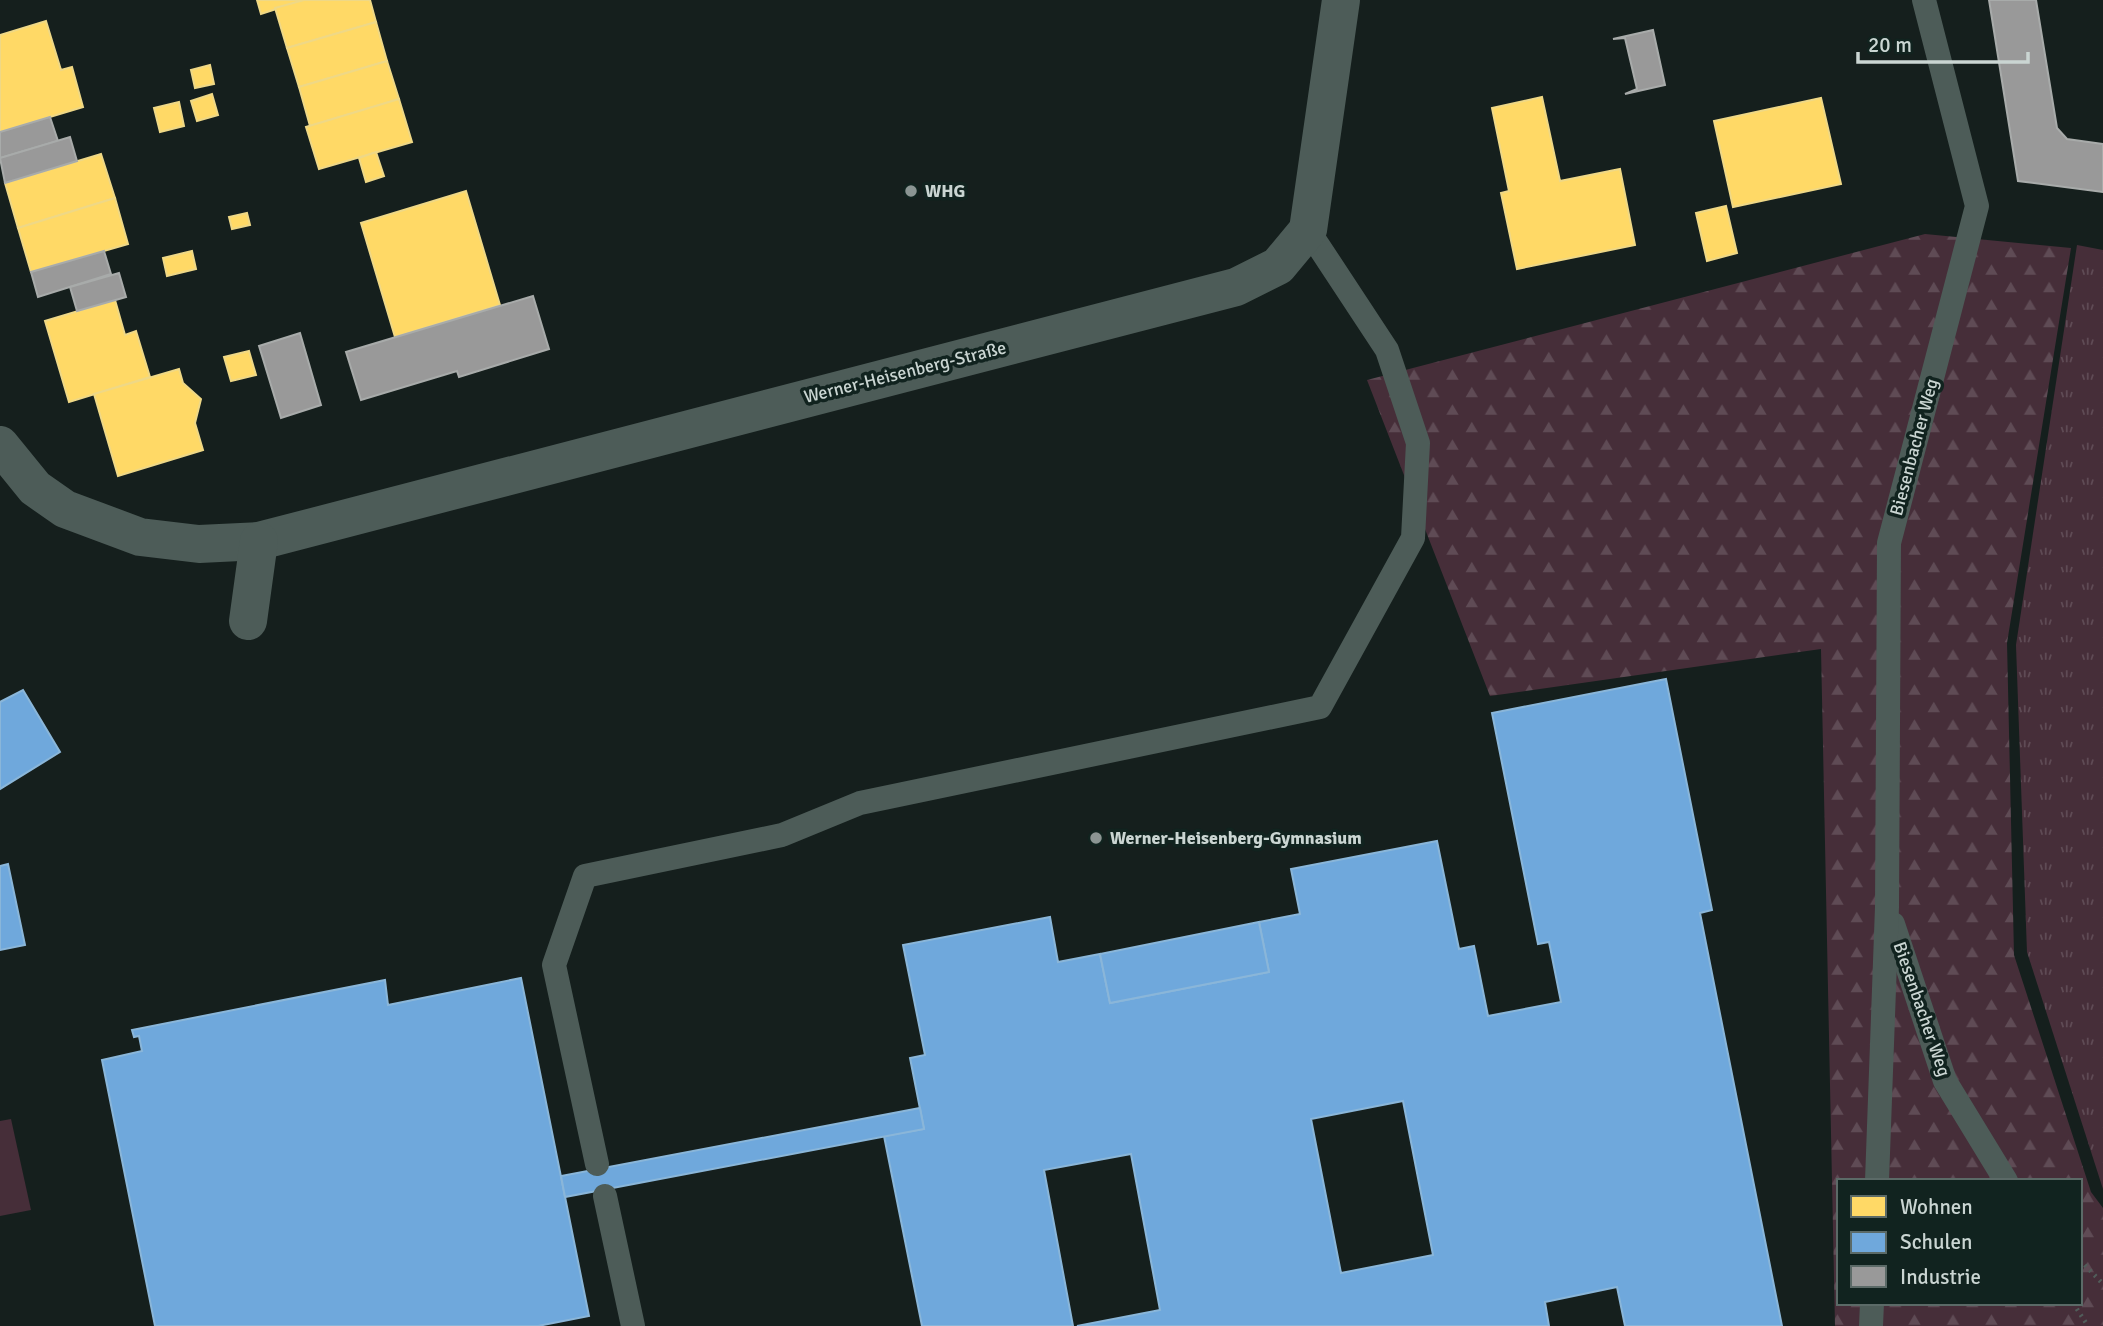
<svg xmlns="http://www.w3.org/2000/svg" width="2103" height="1326" font-family="Signika,sans-serif">
	<style>
		.grass { fill: url(#grass-tufts) }
		.forest { fill: url(#forest-firs); fill-rule: evenodd }
		.garden { fill: #462e39 }
		.homes { fill: #ffd966; stroke: #efd886; stroke-width: 2 }
		.schools { fill: #6fa8dc; stroke: #8ab6d9; stroke-width: 2; fill-rule: evenodd }
		.industry { fill: #999; stroke: #a8abaa; stroke-width: 2 }
		.lines { fill: none; stroke-linecap: round; stroke-linejoin: round }
		.path { stroke: #515d5a; stroke-width: 4.5; stroke-dasharray: 2 5; stroke-linecap: butt }
		.lane { stroke: #4d5c58; stroke-width: 24 }
		.street { stroke: #4d5c58; stroke-width: 38 }
		.poi-dot { fill: #8b9593; stroke: #11231f; stroke-width: 2.5 }
		.labels { text-anchor: middle; stroke-width: 7; stroke-linejoin: round; paint-order: stroke }
		.poi-label { font-size: 18px; font-weight: bold; fill: #cad5d2; stroke: #11231f; text-anchor: start }
		.street-label { font-size: 18px; fill: #cad5d2; stroke: #11231f }
	</style>
	<defs>
		<pattern id="grass-tufts" width="24" height="20" patternUnits="userSpaceOnUse" patternTransform="scale(1.75)"><rect width="24" height="20" fill="#462e39"/><path d="M3 7l-1-3M5 7V3M7 7l1-3M15 17l-1-3M17 17v-4M19 17l1-3" fill="none" stroke="#5f4b55"/></pattern>
		<pattern id="forest-firs" width="22" height="20" patternUnits="userSpaceOnUse" patternTransform="scale(1.75)"><rect width="22" height="20" fill="#462e39"/><path d="M5 1l3.5 6h-7zM16 11l3.5 6h-7z" fill="#5f4b55"/></pattern>
	</defs>
	<rect width="100%" height="100%" fill="#151f1d"/>
	<path class="grass" d="M2077,245l26,5v939l-76,-237 -11,-307z"/>
	<path class="forest" d="M1925,234l146,14 -64,395 7,312 77,237 12,16v118h-268l-14,-677 -331,47 -123,-316zM1839,1181h241v122h-241z"/>
	<path class="garden" d="M11,1119l20,91 -31,6v-95z"/>
	<g class="homes">
		<path d="M257,0h47l-43,14z"/>
		<path d="M304,0h66l6,22 -89,26 -12,-40z"/>
		<path d="M46,21l15,49 11,-3 11,40 -83,25v-97z"/>
		<path d="M376,22l11,39 -88,26 -12,-39z"/>
		<path d="M387,61l12,38 -89,27 -11,-39z"/>
		<path d="M210,65l4,19 -19,4 -4,-18z"/>
		<path d="M212,94l6,21 -21,6 -6,-20z"/>
		<path d="M1542,97l18,84 60,-12 15,76 -118,24 -16,-76 8,-2 -17,-83z"/>
		<path d="M1821,98l20,86 -108,23 -19,-86z"/>
		<path d="M399,99l13,43 -93,27 -13,-42z"/>
		<path d="M179,102l5,24 -24,6 -6,-24z"/>
		<path d="M376,152l8,24 -18,6 -7,-24z"/>
		<path d="M101,154l14,44 -97,30 -13,-45z"/>
		<path d="M466,191l34,114 -105,32 -34,-114z"/>
		<path d="M115,198l13,46 -97,28 -13,-44z"/>
		<path d="M1726,206l11,47 -30,8 -11,-48z"/>
		<path d="M247,213l3,12 -18,4 -3,-12z"/>
		<path d="M192,251l4,18 -29,7 -4,-18z"/>
		<path d="M115,300l10,35 11,-4 14,46 -81,25 -24,-81z"/>
		<path d="M249,351l7,24 -25,6 -7,-24z"/>
		<path d="M179,369l4,14 18,16 -6,24 8,27 -85,26 -24,-82z"/>
	</g>
	<g class="schools">
		<path d="M1666,679l46,231 -12,3 82,413h-157l-8,-39 -72,15 4,24h-472l83,-16 -29,-156 -87,16 29,156h-151l-38,-190 40,-7 -14,-71 15,-3 -22,-110 147,-28 8,45 42,-8 10,49 159,-31 -10,-50 41,-8 -9,-45 146,-28 22,108 15,-3 14,70 73,-14 -12,-60 -11,2 -46,-231zM1403,1101l30,154 -92,18 -30,-154z"/>
		<path d="M23,690l37,62 -60,37v-87z"/>
		<path d="M8,864l17,81 -25,5v-84z"/>
		<path d="M1259,922l10,50 -159,31 -10,-49z"/>
		<path d="M521,978l68,338 -51,10h-383l-53,-266 40,-9 -3,-15 -5,1 -2,-7 253,-50 3,25z"/>
		<path d="M920,1108l4,21 -359,68 -4,-21z"/>
	</g>
	<g class="industry">
		<path d="M1989,0h47l21,128 10,11 36,5v48l-85,-11z"/>
		<path d="M1653,30l12,55 -40,9 12,-5 -12,-51 -12,1z"/>
		<path d="M50,117l8,24 -58,17v-26z"/>
		<path d="M70,137l7,24 -72,22 -5,-25z"/>
		<path d="M104,251l7,23 -73,23 -7,-25z"/>
		<path d="M119,273l7,24 -49,14 -7,-24z"/>
		<path d="M533,296l16,53 -90,28 -2,-6 -96,29 -15,-48z"/>
		<path d="M300,333l21,72 -40,13 -22,-72z"/>
	</g>
	<g class="lines">
		<g class="path">
			<path d="M2080,1260l23,24"/>
			<path d="M2073,1303l15,23"/>
		</g>
		<g class="lane">
			<path d="M1893,924l52,157 61,100"/>
			<path d="M597,1164l-43,-199 31,-89 197,-41 78,-32 460,-96 93,-169 5,-95 -31,-93 -79,-120"/>
			<path d="M1877,1181l10,-274 2,-364 88,-337 -53,-206"/>
			<path d="M605,1196l28,130"/>
			<path d="M1871,1326l1,-23"/>
		</g>
		<g class="street">
			<path d="M0,445l35,43 30,21 75,28 59,7 60,-3 977,-254 42,-21 30,-36 33,-230"/>
			<path d="M248,621l11,-80"/>
		</g>
	</g>
	<g class="poi-dot">
		<circle cx="911" cy="191" r="7"/>
		<circle cx="1096" cy="838" r="7"/>
	</g>
	<g class="labels">
		<g class="poi-label">
			<text x="925" y="197">WHG</text>
			<text x="1110" y="844">Werner-Heisenberg-Gymnasium</text>
		</g>
		<g class="street-label">
			<text transform="translate(905 372) rotate(-14)" y="6">Werner-Heisenberg-Straße</text>
			<text transform="translate(1914 447) rotate(-75)" y="6">Biesenbacher Weg</text>
			<text transform="translate(1922 1009) rotate(71)" y="6">Biesenbacher Weg</text>
		</g>
	</g>
	<rect x="1837" y="1179" width="245" height="126" fill="#11231f" stroke="#5b6a67" stroke-width="2"/>
	<rect x="1851" y="1196" width="35" height="21" fill="#ffd966" stroke="#5b6a67" stroke-width="2"/>
	<text x="1900" y="1214" font-size="21" fill="#cad5d2">Wohnen</text>
	<rect x="1851" y="1232" width="35" height="21" fill="#6fa8dc" stroke="#5b6a67" stroke-width="2"/>
	<text x="1900" y="1249" font-size="21" fill="#cad5d2">Schulen</text>
	<rect x="1851" y="1266" width="35" height="21" fill="#999999" stroke="#5b6a67" stroke-width="2"/>
	<text x="1900" y="1284" font-size="21" fill="#cad5d2">Industrie</text>
	<path d="M1858 52v10h170v-10" fill="none" stroke="#cad5d2" stroke-width="3.5"/>
	<text x="1868" y="52" font-size="21" fill="#cad5d2" stroke="#11231f" stroke-width="5" paint-order="stroke">20 m</text>
</svg>
